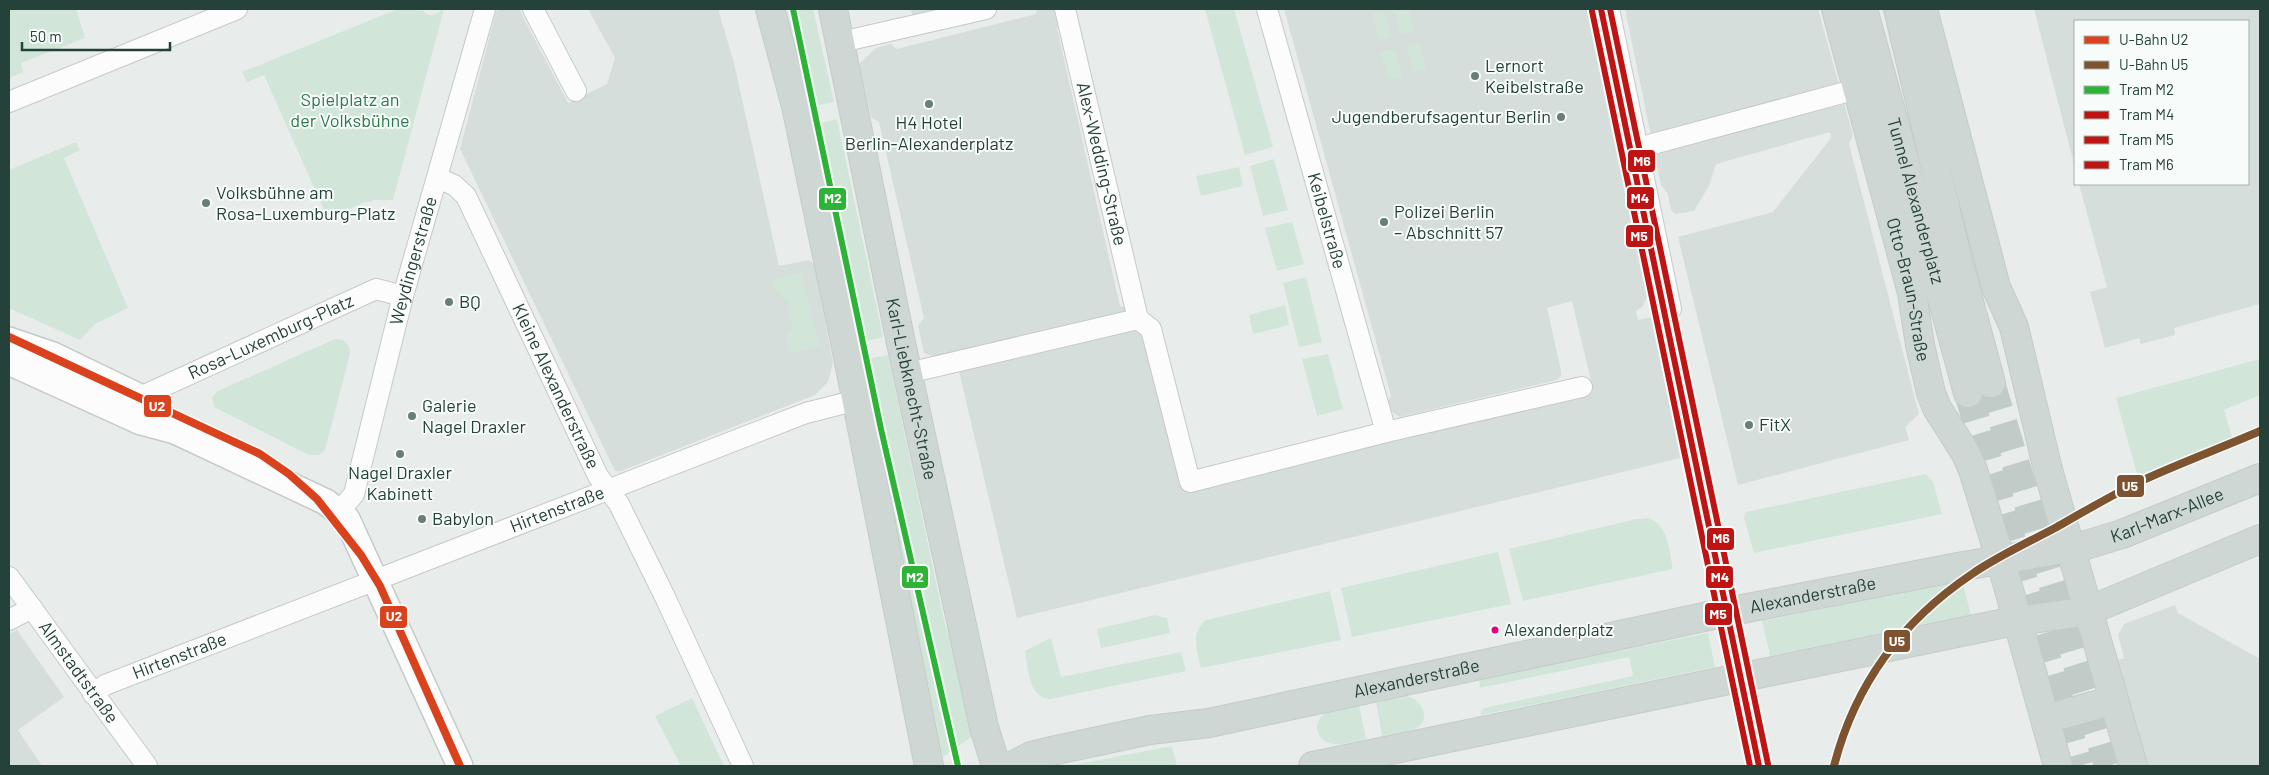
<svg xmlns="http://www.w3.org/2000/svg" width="2269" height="775" font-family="Barlow,sans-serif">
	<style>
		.built { fill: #d6dedb }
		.green { fill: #d1e6d8 }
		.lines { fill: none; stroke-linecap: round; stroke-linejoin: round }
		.primary-tunnel { stroke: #c1cbc8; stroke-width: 28; stroke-dasharray: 28 14; stroke-linecap: butt }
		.minor-casing { stroke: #c5cac8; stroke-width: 22 }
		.tertiary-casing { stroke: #c5cac8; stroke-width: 28 }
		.primary-casing { stroke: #c3ccc9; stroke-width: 30 }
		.minor { stroke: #fcfcfc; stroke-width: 20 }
		.tertiary { stroke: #fcfcfc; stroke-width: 25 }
		.primary { stroke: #cfd7d5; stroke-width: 28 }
		.tram-1-casing { stroke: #f7fbf9; stroke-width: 10 }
		.tram-2-casing { stroke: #f7fbf9; stroke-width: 10 }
		.tram-3-casing { stroke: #f7fbf9; stroke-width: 10 }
		.tram-4-casing { stroke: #f7fbf9; stroke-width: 10 }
		.tram-1 { stroke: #2db336; stroke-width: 6 }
		.tram-2 { stroke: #be1414; stroke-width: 6 }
		.tram-3 { stroke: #be1414; stroke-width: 6 }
		.tram-4 { stroke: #be1414; stroke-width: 6 }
		.metro-1-casing { stroke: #f7fbf9; stroke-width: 11 }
		.metro-2-casing { stroke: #f7fbf9; stroke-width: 11 }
		.metro-1 { stroke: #da421e; stroke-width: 8 }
		.metro-2 { stroke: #7e5330; stroke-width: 8 }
		.poi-dot { fill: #697e78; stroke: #f7fbf9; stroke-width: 2 }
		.bus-dot { fill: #e5007d; stroke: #f7fbf9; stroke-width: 2 }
		.labels { text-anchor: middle; stroke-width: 4; stroke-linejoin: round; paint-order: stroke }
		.bus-label { font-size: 17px; fill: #24423a; stroke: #f7fbf9; text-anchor: start }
		.poi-label { font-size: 18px; fill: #24423a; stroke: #f7fbf9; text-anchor: start }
		.park-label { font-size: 18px; fill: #2d7a4b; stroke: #f7fbf9 }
		.street-label { font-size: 18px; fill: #24423a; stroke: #f7fbf9 }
		.line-badge { stroke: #f7fbf9; stroke-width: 2 }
		.badge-label { font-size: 14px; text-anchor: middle; font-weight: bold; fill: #fff }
	</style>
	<rect width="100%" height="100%" fill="#e8edeb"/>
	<g class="built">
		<path d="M498,9h20l2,2 48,92 39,-19 8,-26 -27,-49h130l16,54 45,203 30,-6 5,4 19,99 -5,19 -13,13 -194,76h-6l-155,-322 36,-137z"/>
		<path d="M911,9h32l-31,7z"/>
		<path d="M1037,9h18l7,15 -5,4 63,278 6,1 1,8 -184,44 -19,-6 -6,-27 6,-8 -45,-196 -8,-5 -12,-53 17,-16 15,-4 6,5 139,-35z"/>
		<path d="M1284,9h304l59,288 -4,9 -7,5 2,9 22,-5 29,141 -672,162 -59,-251 183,-38 42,159 409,-103 -20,-84 -25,7 14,63v5l-4,4 -157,37 -10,-6 -3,-8 4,-7z"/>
		<path d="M1625,9h193l35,126 -4,9 70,270 -14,13 4,13 -171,45 -60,-248 95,-25 58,-74 -1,-6 -114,32 -7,22 -15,25 -19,3 -4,-4 -3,-16 -7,-9z"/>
		<path d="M2034,9h226v295l-86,24 1,7 -34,9 -2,-6 -34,10 -15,-56 17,-5 -28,-103h169v-163h-173v147z"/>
		<path d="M2175,605l3,8 82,46v107h-114l-29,-106 7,-2 -6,-23 6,-11z"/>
		<path d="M17,630l47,67 -46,33 24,36h-33v-132z"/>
	</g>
	<g class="green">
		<path d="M9,9h67l9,29 -64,25 2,9 -14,6z"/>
		<path d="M398,9h20l1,2 4,-1c8,11 14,2 21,-1l-51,191h-20l-1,2h-7l-16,7 -1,-1 -20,11 -64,-144 -17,7 -5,-10z"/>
		<path d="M786,9h27l21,93 -23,5z"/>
		<path d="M1205,9h29l39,138 -28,8z"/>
		<path d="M1394,9h14l6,22 -13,3z"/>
		<path d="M1384,10l8,27 -13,3 -7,-26z"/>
		<path d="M1419,42l7,26 -12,4 -8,-26z"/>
		<path d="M1394,49l8,27 -13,3 -8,-26z"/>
		<path d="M837,119l46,218 -23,6 -45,-218z"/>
		<path d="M76,142l4,8 -16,8 64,150 -33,16 -15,16 -71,-32v-138z"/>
		<path d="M1274,159l14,51 -25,6 -13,-50z"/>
		<path d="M1239,167l4,19 -42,10 -5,-20z"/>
		<path d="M1292,222l12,42 -27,7 -12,-43z"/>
		<path d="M801,272l18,74 -30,7 -3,-16 7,-8 -6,-29 -11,-9 -4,-11z"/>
		<path d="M1306,277l16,65 -23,5 -16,-64z"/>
		<path d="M1285,305l4,20 -36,9 -4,-19z"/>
		<path d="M335,339c10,0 15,6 15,15l-25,96 -6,5h-10l-95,-48 -2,-10 6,-6z"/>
		<path d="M1328,354l15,55 -26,7 -15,-57z"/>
		<path d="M888,355l57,270 10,27 19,83 -31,22 -81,-397z"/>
		<path d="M2260,359v36l-36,15 8,26 -5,5 -89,37 -22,-80z"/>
		<path d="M1926,474l7,8 9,32 -188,39 -10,-35 2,-6z"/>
		<path d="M1649,518c20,8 20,33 24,51l-150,32 -14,-52 127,-30z"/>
		<path d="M1498,552l13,52 -159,33 -11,-49z"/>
		<path d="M1962,580l9,35 -201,41 -8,-35z"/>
		<path d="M1330,591l11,49 -140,28c-4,-18 -11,-35 5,-48z"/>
		<path d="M1155,615l12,3 3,15 -69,15 -4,-19z"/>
		<path d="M1708,633l7,34 -234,48v-4l3,-3 149,-32 -4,-19 -149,31 -1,-9z"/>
		<path d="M1051,638l10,39 120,-25 5,19 -136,28c-22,-1 -22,-32 -25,-48z"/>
		<path d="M1407,696c16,4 26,26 6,34 -9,3 -21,4 -31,6l-6,-34z"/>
		<path d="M692,698l32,68h-43l-26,-50z"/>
		<path d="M1359,705l7,34c-17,3 -43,14 -49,-10 0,-21 26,-21 42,-24z"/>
		<path d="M1172,746l5,20h-109z"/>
	</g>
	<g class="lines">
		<g class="primary-tunnel">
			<path d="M1991,383l117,383"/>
			<path d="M1968,393l111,373"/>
		</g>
		<defs>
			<g id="minor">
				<path d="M533,9l43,82"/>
				<path id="s1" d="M1065,9l73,310 13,10 39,153 196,-50 196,-45"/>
				<path id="s2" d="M1267,9l119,423"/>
				<path d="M1609,9l62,300"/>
				<path d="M841,42l145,-33"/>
				<path d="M9,102l228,-93"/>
				<path d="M1638,148l219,-59"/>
				<path id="s3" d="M437,178l17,7 12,11 132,280 21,28 46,93 78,169"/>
				<path d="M908,373l230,-54"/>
				<path id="s4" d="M140,397l236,-108 27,7"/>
				<path id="s5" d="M339,512l15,-18 49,-198 82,-287"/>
				<path id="s6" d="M9,577l138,189"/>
				<path d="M9,620l23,-12"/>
				<path id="s7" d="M93,694l12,-9 701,-272 51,-13"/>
			</g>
			<g id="tertiary">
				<path d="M9,340l44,15 87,42 35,34"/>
				<path d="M9,362l132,60 34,9 151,71 21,17 113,247"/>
			</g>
			<g id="primary">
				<path d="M770,9l26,97 49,236 84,424"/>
				<path id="s8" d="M833,9l68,334 83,384 12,39"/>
				<path id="s9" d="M1836,9l76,284 8,52 11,48 6,15 29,46 7,16 28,91 57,205"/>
				<path id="s10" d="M1863,9l105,384"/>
				<path d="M1898,9l59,248 34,126"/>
				<path d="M1923,9l73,278 18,40 34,143 85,296"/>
				<path d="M2046,719l68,-19"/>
				<path id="s11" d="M1012,766l19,-10 16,-4 103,-22 59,-7 523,-112 226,-44 128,-22 36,-11 138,-56"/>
				<path d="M1313,766l692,-143 83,-12 172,-72"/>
			</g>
		</defs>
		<use href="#minor" class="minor-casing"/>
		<use href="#tertiary" class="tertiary-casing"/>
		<use href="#primary" class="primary-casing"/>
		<use href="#minor" class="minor"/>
		<use href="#tertiary" class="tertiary"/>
		<use href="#primary" class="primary"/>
		<defs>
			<path id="tram-1" d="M793,9l88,420 77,337"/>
			<path id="tram-2" d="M1601,9l158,757"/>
			<path id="tram-3" d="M1592,11l158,755"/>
			<path id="tram-4" d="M1610,9l158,755"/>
		</defs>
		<use href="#tram-1" class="tram-1-casing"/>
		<use href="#tram-2" class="tram-2-casing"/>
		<use href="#tram-3" class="tram-3-casing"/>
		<use href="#tram-4" class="tram-4-casing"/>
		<use href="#tram-1" class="tram-1"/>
		<use href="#tram-2" class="tram-2"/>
		<use href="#tram-3" class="tram-3"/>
		<use href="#tram-4" class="tram-4"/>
		<defs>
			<path id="metro-1" d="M9,337l251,117 29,20 28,25 44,56 19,31 80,180"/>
			<path id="metro-2" d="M1834,766c21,-82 68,-145 138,-192 26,-18 55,-31 83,-46 28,-16 57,-33 86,-47 39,-18 80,-33 119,-50"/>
		</defs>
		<use href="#metro-1" class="metro-1-casing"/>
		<use href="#metro-2" class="metro-2-casing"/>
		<use href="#metro-1" class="metro-1"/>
		<use href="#metro-2" class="metro-2"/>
	</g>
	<g class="poi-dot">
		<circle cx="1475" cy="76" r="5"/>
		<circle cx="929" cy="104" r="5"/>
		<circle cx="1561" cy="117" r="5"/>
		<circle cx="206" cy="203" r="5"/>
		<circle cx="1384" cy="222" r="5"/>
		<circle cx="449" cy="302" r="5"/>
		<circle cx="412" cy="416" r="5"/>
		<circle cx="1749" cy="425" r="5"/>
		<circle cx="400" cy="454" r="5"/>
		<circle cx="422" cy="519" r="5"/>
	</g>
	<circle class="bus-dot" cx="1495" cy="630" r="4.5"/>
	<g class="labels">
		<g class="bus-label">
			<text x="1504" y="636">Alexanderplatz</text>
		</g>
		<g class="poi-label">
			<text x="1485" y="72">Lernort<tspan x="1485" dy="21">Keibelstraße</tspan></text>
			<text x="1551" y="123" text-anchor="end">Jugendberufsagentur Berlin</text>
			<text x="929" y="129" text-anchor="middle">H4 Hotel<tspan x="929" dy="21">Berlin-Alexanderplatz</tspan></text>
			<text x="216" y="199">Volksbühne am<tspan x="216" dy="21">Rosa-Luxemburg-Platz</tspan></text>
			<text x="1394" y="218">Polizei Berlin<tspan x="1394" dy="21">– Abschnitt 57</tspan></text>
			<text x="459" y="308">BQ</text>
			<text x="422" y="412">Galerie<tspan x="422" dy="21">Nagel Draxler</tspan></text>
			<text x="1759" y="431">FitX</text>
			<text x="400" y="479" text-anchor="middle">Nagel Draxler<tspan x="400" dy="21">Kabinett</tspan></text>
			<text x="432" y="525">Babylon</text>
		</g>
		<g class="park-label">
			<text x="350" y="106">Spielplatz an<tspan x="350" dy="21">der Volksbühne</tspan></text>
		</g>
		<g class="street-label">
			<text dy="6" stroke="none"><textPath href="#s1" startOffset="159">Alex-Wedding-Straße</textPath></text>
			<text dy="6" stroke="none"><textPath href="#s10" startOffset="199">Tunnel Alexanderplatz</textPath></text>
			<text dy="6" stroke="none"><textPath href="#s2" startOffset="220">Keibelstraße</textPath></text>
			<text dy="6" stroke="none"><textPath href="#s5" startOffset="264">Weydingerstraße</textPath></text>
			<text dy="6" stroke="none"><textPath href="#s9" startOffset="290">Otto-Braun-Straße</textPath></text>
			<text dy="6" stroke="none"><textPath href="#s4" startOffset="144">Rosa-Luxemburg-Platz</textPath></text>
			<text dy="6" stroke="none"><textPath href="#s3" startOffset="245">Kleine Alexanderstraße</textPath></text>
			<text dy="6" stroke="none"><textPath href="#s8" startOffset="388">Karl-Liebknecht-Straße</textPath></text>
			<text dy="6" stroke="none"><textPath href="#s7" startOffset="500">Hirtenstraße</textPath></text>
			<text dy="6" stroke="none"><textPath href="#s11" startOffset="1184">Karl-Marx-Allee</textPath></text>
			<text dy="6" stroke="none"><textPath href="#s11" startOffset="820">Alexanderstraße</textPath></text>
			<text dy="6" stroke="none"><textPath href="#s7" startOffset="95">Hirtenstraße</textPath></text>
			<text dy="6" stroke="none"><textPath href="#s6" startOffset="118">Almstadtstraße</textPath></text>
			<text dy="6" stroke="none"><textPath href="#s11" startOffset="415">Alexanderstraße</textPath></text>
		</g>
	</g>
	<g class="line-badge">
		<rect x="1627" y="149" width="29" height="24" rx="5" fill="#be1414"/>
		<rect x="1626" y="186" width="29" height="24" rx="5" fill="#be1414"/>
		<rect x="818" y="187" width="29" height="24" rx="5" fill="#2db336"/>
		<rect x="1625" y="224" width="29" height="24" rx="5" fill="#be1414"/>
		<rect x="143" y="394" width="29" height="24" rx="5" fill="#da421e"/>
		<rect x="2116" y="474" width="29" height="24" rx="5" fill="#7e5330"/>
		<rect x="1706" y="527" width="29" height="24" rx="5" fill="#be1414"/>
		<rect x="1705" y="565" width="29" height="24" rx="5" fill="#be1414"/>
		<rect x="901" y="565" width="28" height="24" rx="5" fill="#2db336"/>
		<rect x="1704" y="602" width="29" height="24" rx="5" fill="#be1414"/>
		<rect x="379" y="605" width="29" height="24" rx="5" fill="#da421e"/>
		<rect x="1883" y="629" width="28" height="24" rx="5" fill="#7e5330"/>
	</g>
	<g class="badge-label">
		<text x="1642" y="166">M6</text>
		<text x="1640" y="203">M4</text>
		<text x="833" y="203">M2</text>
		<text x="1639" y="241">M5</text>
		<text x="157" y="411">U2</text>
		<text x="2130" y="491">U5</text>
		<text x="1721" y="543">M6</text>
		<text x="1720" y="582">M4</text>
		<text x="915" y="582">M2</text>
		<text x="1718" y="619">M5</text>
		<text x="394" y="621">U2</text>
		<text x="1897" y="646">U5</text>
	</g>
	<rect width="2269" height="775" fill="none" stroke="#24423a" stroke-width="20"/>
	<rect x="2074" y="20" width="175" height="165" fill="#f7fbf9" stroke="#a3b1ad"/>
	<rect x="2084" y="36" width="25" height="8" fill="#da421e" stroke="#a3b1ad"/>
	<text x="2119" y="45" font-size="15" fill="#24423a">U-Bahn U2</text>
	<rect x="2084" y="61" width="25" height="8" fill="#7e5330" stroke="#a3b1ad"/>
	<text x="2119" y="70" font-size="15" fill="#24423a">U-Bahn U5</text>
	<rect x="2084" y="86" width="25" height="8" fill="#2db336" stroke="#a3b1ad"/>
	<text x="2119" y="95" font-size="15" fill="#24423a">Tram M2</text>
	<rect x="2084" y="111" width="25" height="8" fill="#be1414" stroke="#a3b1ad"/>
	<text x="2119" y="120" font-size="15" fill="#24423a">Tram M4</text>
	<rect x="2084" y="136" width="25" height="8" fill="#be1414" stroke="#a3b1ad"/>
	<text x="2119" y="145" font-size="15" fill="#24423a">Tram M5</text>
	<rect x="2084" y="161" width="25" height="8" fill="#be1414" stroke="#a3b1ad"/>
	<text x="2119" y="170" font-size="15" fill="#24423a">Tram M6</text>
	<path d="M22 42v8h148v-8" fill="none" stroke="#24423a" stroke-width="2.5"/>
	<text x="30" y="42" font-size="15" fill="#24423a" stroke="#f7fbf9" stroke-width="4" paint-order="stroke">50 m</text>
</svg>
